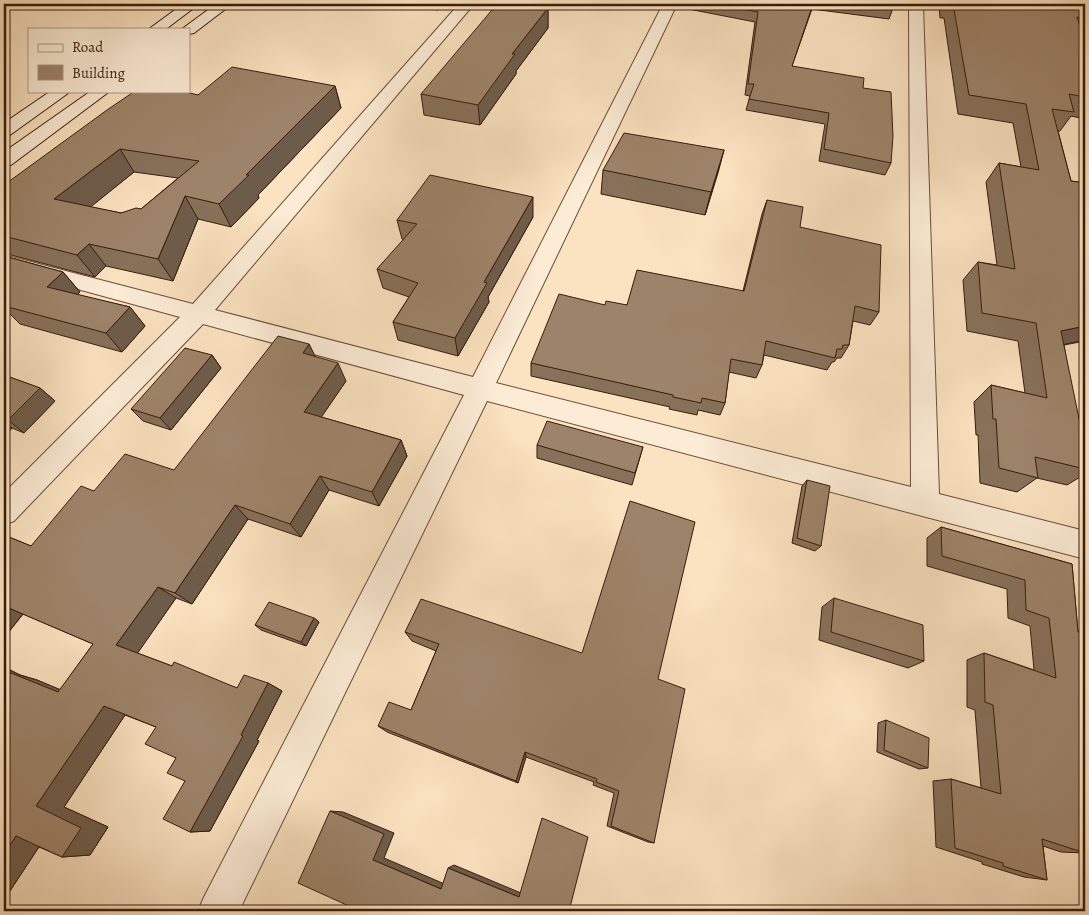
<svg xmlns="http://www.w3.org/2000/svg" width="1089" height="915" font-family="Alegreya,serif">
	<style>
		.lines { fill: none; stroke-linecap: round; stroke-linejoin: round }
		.minor-casing { stroke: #694e38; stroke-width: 2 }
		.secondary-casing { stroke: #381d0b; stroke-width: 2 }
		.minor { fill: #fcecd6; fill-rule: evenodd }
		.secondary { fill: #fcecd6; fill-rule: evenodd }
		.wall { fill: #87715a; stroke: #381d0b; fill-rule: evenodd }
		.shaded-wall { fill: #6e5c4a; stroke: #381d0b }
		.building { fill: #9d8369; stroke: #381d0b; fill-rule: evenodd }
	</style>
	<rect width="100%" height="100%" fill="#fbe2c0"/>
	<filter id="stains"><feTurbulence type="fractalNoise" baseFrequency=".004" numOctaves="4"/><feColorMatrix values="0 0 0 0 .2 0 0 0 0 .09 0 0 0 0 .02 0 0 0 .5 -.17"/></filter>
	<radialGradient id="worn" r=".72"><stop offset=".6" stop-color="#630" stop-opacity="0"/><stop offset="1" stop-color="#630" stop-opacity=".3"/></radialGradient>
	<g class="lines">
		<defs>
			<path id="minor" d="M459,4h15l-259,306 258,67 190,-373h14l-181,379 415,104 -2,-483h14l16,490 146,37v28l-598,-158 -248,510h-41l6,-14 260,-502 -261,-71 -189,197 -10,4v-32l176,-176 -176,-48v-14l189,49z"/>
			<g id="secondary">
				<path d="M183,4h16l-33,25h-17z"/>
				<path d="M216,4h16l-38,29 -5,1v-5h-7z"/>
				<path d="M51,91h20l-61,44 -6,1v-13z"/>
				<path d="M91,91h19l-99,74 -7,2v-15z"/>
			</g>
		</defs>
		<use href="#minor" class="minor-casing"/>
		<use href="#secondary" class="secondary-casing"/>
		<use href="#minor" class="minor"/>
		<use href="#secondary" class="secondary"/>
	</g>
	<g class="wall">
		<path d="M394,4h50l-6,6z"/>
		<path d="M678,4h215v4l-4,11 -77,-10 -20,57 71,22 28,75 -6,12 -66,-14 6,-37 -79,-14 4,-14 -5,-1 10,-73 -77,-15z"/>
		<path d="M939,4h146v33h-1l1,4v78l-14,-3 -11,15h-2l13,50 14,2v159v-1l-21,4 21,124v5l-18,11 -30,-7 -20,14 -37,-9 -2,-48h-2l-2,-33 17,-17 34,8 -7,-52 -51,-10 -4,-51 15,-18 19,3 -11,-83 13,-19 22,4 -8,-44 -55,-9 -14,-96h-4z"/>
		<path d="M548,8v20l-32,43v3l-36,51 -56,-10 -3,-21z"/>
		<path d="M335,86l6,22 -83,87 1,3 -28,29 -33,-8 -25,62 -67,-15 -11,11 -84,-22 -7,-8v-62l194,-90zM134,172l44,6 -37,31 -20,4 -31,-6z"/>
		<path d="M724,150l-19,65 -104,-21 2,-24z"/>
		<path d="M767,200l33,27 79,85 -9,13 -17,-4 -4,24 -8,13h-4l-3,4h-2l-5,8 -63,-15 -2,10 -6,13 -27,-6 -4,31 -5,12 -22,-5 -1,5 -28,-6 1,-2 -139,-31v-13l74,-58h22l116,-14 19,-77z"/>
		<path d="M533,217l-45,80 1,5 -31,54 -60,-16 -5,-18 16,-25 -26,-9 -6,-19 27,-29 -2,-1 -5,-19z"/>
		<path d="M4,256l59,16 17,20 -3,3 53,12 15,19 -23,26 -102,-28 -16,-16z"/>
		<path d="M309,344l6,13 31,24 -25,36 80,23 6,16 -28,50 -50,-16 -28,47 -53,-18 -56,85 -16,-6 -39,55 35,13 65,22 31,-5 14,8 -25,49 2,1 -49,90 -20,1 -5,-51 -9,-23 -20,-31 -31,-12 -61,92 44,20 -18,28 -28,2 -23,-10 -35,53v-233l16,8 17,5 23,10 33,-46 -70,-30 -19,24v-103l27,11 63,-55 80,-21z"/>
		<path d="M212,355l9,13 -50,62 -28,-9 -12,-12z"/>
		<path d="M4,375l36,13 15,13 -31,32 -12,-5 -8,9z"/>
		<path d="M537,445l106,2 -11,38 -95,-27z"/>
		<path d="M807,480l14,66 -6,5 -23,-8 10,-57z"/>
		<path d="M941,527l131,37 6,68 7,2v194l-4,-1 4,26 -24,-1 -18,-6 4,34 -23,-3 -42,-13v-2l-46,-15 -3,-66 18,-2 30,9 -6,-78 -8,-3v-47l17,-7 50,17 -4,-44 -22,-8 -1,-29 -80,-23v-28z"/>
		<path d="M834,598l90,63 -16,7 -89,-28 3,-33z"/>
		<path d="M314,618l5,4 -13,24 -45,-16 -6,-5z"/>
		<path d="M405,632l253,47 -4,164 -6,-1 -41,-16 7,-33 -21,-8 1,-3 -68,-25 -8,26 -131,-51 -9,-6 33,-16 25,-59 -24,-10z"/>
		<path d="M886,720l42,48 -9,1 -42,-17 1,-29z"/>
	</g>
	<g class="shaded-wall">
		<path d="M437,4h7l-6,6z"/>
		<path d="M548,8v20l-32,43v3l-36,51 -2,-20 34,-51z"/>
		<path d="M335,86l6,22 -83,87 1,3 -28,29 -12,-23 27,-29z"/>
		<path d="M120,149l14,23 -62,50 -18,-23z"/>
		<path d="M724,150l-6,23 -13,42 6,-23z"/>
		<path d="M185,196l13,23 -25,62 -15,-22z"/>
		<path d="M533,197v20l-45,80 1,5 -31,54 -3,-18 29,-56z"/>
		<path d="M89,244l17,22 -11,11 -18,-22z"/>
		<path d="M63,272l17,20 -15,15 -18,-20z"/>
		<path d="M130,307l15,19 -23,26 -16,-19z"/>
		<path d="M1085,326v14l-43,9 19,-18z"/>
		<path d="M309,344l9,18 -15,-9z"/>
		<path d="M212,355l9,13 -50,62 -11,-12z"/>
		<path d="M338,363l8,18 -32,47 -10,-16z"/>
		<path d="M40,388l15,13 -31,32 -16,-13z"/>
		<path d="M4,422l8,6 -8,9z"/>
		<path d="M401,440l6,16 -28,50 -7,-14z"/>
		<path d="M320,476l9,14 -28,47 -11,-13z"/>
		<path d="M235,505l13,14 -56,85 -17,-11z"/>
		<path d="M158,587l18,11 -39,56 -21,-9z"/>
		<path d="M4,606l19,8 -19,24z"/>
		<path d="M314,618l5,4 -13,24 -5,-4z"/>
		<path d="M4,667l16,8 17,5 46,19 -25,-7 -50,-16 -4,-3z"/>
		<path d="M268,683l14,8 -25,49 2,1 -49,90 -20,1z"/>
		<path d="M104,706l23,6 -63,95 44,20 -18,28 -28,2 -26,-51z"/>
		<path d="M525,752l1,5 -8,26 -2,-2z"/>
		<path d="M330,811l13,1 51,21 -10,25 63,27 -6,4 -68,-29z"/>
		<path d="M16,836h30l-42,64v-46z"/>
		<path d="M454,865l67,28 -2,4 -71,-29z"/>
	</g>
	<g class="building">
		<path d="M497,4h23l28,4 -36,46h3l-37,51 -57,-11z"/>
		<path d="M718,4h95l-21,62 72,12 -1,10 28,4 2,44 -2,27 -67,-14 5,-36 -80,-14 5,-15h-6l10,-72z"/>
		<path d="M858,4h35v4z"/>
		<path d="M953,4h132v14l-8,-1 8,24v56l-16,-3 5,18 -22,-3 19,72 14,2v143l-24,5 24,117v21l-50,-12 3,21 -39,-10 -3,-49h-3l-2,-34 56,13 -11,-75 -54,-10 -4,-51 37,7 -16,-106 40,7 -13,-66 -57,-9z"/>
		<path d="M232,67l103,19 -89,89h3l-30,29 -34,-8 -27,63 -69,-15 -12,11 -73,-19v-51l103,-75 28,-19h47l16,4zM120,149l79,12 -58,48 -5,-1 -15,5 -67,-14z"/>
		<path d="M624,133l100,17 -13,42 -108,-22z"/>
		<path d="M430,175l103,22 -49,85 3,1 -32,55 -62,-16 25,-39 -41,-14 40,-45 -20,-4z"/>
		<path d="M767,200l36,7 -3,20 81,18 -2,67 -24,-6 -6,39h-6l-1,4h-5l-2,9 -69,-17 -4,24 -31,-6 -6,44 -23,-5 -1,5 -28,-6v-2l-142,-32 28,-69 46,11 1,-4 21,4 10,-35 107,21z"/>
		<path d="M4,256l59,16 -16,15 83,20 -24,26 -102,-27v-4l2,-2 -2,-1z"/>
		<path d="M278,336l31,8 -6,9 35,10 -34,49 97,28 -29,52 -52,-16 -30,48 -55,-19 -60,88 -17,-6 -42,58 56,21 2,-4 63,26 7,-13 24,8 -27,52 2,1 -53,96 -27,-13 22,-38 -18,-8 9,-15 -31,-14 11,-17 -52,-21 -68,100 45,22 -19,29 -46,-21 -12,18v-181l4,3 3,-3 47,19 35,-48 -89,-38v-71l27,11 50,-60 13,5 31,-37 49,16z"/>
		<path d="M185,348l27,7 -52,63 -29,-9z"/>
		<path d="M4,375l36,13 -32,32 -4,-1z"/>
		<path d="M547,421l96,26 -8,26 -98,-28z"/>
		<path d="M807,480l23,6 -9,60 -24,-8z"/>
		<path d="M630,501l65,21 -37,157 27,10 -31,154 -43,-17 8,-35 -23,-9 1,-3 -72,-27 -9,29 -138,-55 11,-24 22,8 28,-66 -34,-12 16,-33 161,54z"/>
		<path d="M941,527l131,37 6,68 7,2v187l-5,-2 5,34 -43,-14 5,41 -44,-14v-3l-48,-15 -4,-69 50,15 -8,-89 -8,-3 -1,-49 72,25 -7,-60 -23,-8 -1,-30 -83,-24z"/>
		<path d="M834,598l89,27 1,36 -93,-29z"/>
		<path d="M269,602l45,16 -13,24 -46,-17z"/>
		<path d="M886,720l43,18 -1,30 -44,-18z"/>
		<path d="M330,811l54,23 -11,26 68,29 7,-21 71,29 23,-79 46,19 -19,74h-209l-62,-28z"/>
	</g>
	<rect width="1089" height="915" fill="none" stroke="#fbe2c0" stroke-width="20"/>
	<rect x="5" y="5" width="1079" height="905" fill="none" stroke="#381d0b" stroke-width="2.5"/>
	<rect x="10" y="10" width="1069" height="895" fill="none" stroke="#381d0b"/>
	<rect x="28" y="28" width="162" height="65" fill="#fcecd6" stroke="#ae9985"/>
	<rect x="38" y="44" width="25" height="8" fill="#fcecd6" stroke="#ae9985"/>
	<text x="72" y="52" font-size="15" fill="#381d0b">Road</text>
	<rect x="38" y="65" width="25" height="15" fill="#9d8369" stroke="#ae9985"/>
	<text x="72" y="78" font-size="15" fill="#381d0b">Building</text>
	<rect width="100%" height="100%" filter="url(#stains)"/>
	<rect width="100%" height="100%" fill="url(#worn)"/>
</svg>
